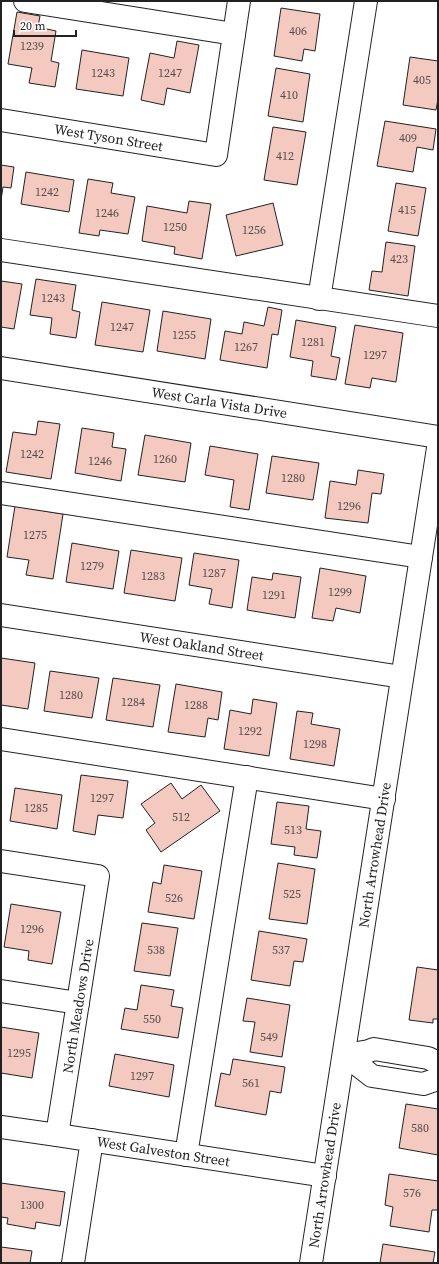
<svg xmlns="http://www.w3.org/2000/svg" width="439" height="1264" font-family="'Source Serif 4',serif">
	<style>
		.building { fill: #f3c9c0; stroke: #222 }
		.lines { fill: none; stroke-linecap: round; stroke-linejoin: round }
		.minor-casing { stroke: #222; stroke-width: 24 }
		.minor { stroke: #fff; stroke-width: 22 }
		.labels { text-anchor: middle; stroke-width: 3; stroke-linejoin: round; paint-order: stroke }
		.number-label { font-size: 12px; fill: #564c4a }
		.street-label { font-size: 14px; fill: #222; stroke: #fff }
	</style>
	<rect width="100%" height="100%" fill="#fff"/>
	<g class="building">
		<path d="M281,8l39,6 -5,37 -11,-2 -2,12 -28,-5z"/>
		<path d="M17,12l23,4 -2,11 18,4 -5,30 8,2 -4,24 -26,-4 3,-15 -24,-4z"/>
		<path d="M177,41l22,4 -9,48 -23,-5 -3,17 -23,-5 9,-47 24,5z"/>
		<path d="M82,50l47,8 -6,38 -47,-7z"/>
		<path d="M410,57l28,4v38l-2,11 -33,-5z"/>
		<path d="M276,68l34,6 -7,48 -35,-6z"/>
		<path d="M385,121l51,8 -3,21 -16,-3 -4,25 -36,-6z"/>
		<path d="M273,127l33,5 -9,53 -33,-5z"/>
		<path d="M1,165l13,2 -3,21 -8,-1 -2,13z"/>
		<path d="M26,172l48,8 -5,32 -48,-8z"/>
		<path d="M88,179l25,4 -2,10 24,4 -7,37 -28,-4 -1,6 -20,-3z"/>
		<path d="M396,183l30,5 -8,48 -30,-5z"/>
		<path d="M189,201l22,3 -9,55 -28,-5 1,-7 -33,-6 5,-35 40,7z"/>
		<path d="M273,203l10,42 -47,11 -10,-41z"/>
		<path d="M386,242l29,4 -7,50 -39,-6 3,-19 10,1z"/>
		<path d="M36,279l40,6 -4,25 8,2 -4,26 -26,-4 2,-16 -22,-3z"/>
		<path d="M1,281l21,3 -8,45 -13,-2z"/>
		<path d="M102,302l48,8 -7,42 -48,-7z"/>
		<path d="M268,307l14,3 -4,25 -6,-1 -5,34 -47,-8 5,-29 17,3 2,-12 20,4z"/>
		<path d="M163,311l48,8 -6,40 -48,-8z"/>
		<path d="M296,320l40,7 -5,29 9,2 -4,22 -25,-4 2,-15 -23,-4z"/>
		<path d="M355,325l48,8 -7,49 -24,-4 -2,10 -25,-4z"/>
		<path d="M38,421l22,3 -9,55 -45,-7 7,-40 23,3z"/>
		<path d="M82,428l32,5 -2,14 14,2 -5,32 -46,-8z"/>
		<path d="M145,435l46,8 -6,39 -47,-7z"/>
		<path d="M210,446l48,8 -9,56 -19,-3 4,-27 -29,-5z"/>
		<path d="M272,456l47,7 -6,37 -47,-7z"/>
		<path d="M358,470l26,4 -3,20 -9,-1 -4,30 -43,-5 5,-37 26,4z"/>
		<path d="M15,506l48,8 -10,65 -27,-4 3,-15 -22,-3z"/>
		<path d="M72,543l47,8 -6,38 -47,-7z"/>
		<path d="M131,550l51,8 -7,43 -51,-8z"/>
		<path d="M194,553l45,7 -7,48 -23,-4 3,-15 -23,-4z"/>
		<path d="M320,568l46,8 -6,37 -24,-5 -3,13 -21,-3z"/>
		<path d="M273,573l28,4 -6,41 -48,-8 5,-33 20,3z"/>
		<path d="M1,658l34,5 -7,46 -27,-4z"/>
		<path d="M50,671l49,7 -7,40 -48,-7z"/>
		<path d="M113,678l47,7 -7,42 -47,-7z"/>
		<path d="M176,684l46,8 -4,28 -10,-2 -3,19 -37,-5z"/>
		<path d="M253,699l24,4 -8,53 -45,-7 6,-39 21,4z"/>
		<path d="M297,711l16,2 -2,11 29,5 -6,37 -44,-7z"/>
		<path d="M81,775l47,6 -5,37 -25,-3 -3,20 -22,-4z"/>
		<path d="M171,783l11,16 19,-14 19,26 -59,41 -15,-22 9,-7 -14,-19z"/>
		<path d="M15,788l47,7 -5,34 -47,-8z"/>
		<path d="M277,802l32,4 -3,23 15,2 -4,27 -23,-3 1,-8 -24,-3z"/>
		<path d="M278,863l37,6 -8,55 -38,-5z"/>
		<path d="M164,865l38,6 -8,48 -46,-7 5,-30 8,2z"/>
		<path d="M11,904l50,8 -9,52 -24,-4 1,-9 -25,-4z"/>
		<path d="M142,923l36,5 -8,48 -36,-5z"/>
		<path d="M259,931l48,8 -4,23 -9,-1 -4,25 -39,-6z"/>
		<path d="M417,967l21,3v49h-5v4l-24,-3z"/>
		<path d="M141,985l33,5 -3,16 12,2 -5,30 -57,-9 4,-21 12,2z"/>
		<path d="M247,998l43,7 -8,52 -32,-5 5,-30 -12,-1z"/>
		<path d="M1,1027l38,6 -7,45 -31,-5z"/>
		<path d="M115,1054l59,11 -5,32 -60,-11z"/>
		<path d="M233,1059l52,8 -4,26 -11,-2 -4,24 -51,-9 6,-33 9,2z"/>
		<path d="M406,1104l32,5v46l-39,-7z"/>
		<path d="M389,1174l49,7v29h-6l-3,22 -39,-6 3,-19 -8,-2z"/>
		<path d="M1,1183l64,9 -5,34 -24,-4 -1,7 -28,-5 1,-6 -7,-1z"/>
		<path d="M383,1244l52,8 -2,11h-53z"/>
		<path d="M1,1247l31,4 -2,12h-29z"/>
	</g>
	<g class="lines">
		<defs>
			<g id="minor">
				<path d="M25,1l209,33"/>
				<path id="s1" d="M1,120l215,35 23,-154"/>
				<path d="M1,250l437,66"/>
				<path d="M319,299l47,-298"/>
				<path id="s2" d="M1,368l437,69"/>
				<path d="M1,493l420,64"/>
				<path id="s3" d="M1,615l401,62"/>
				<path d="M1,739l383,60"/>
				<path d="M1,861l97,15 -41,259"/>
				<path d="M1,991l77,12"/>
				<path d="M345,1055l27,21 51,8 15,-5"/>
				<path d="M345,1055l24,-4 5,-2 54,9 10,5"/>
				<path id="s4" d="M1,1127l56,8 268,41"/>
				<path d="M186,1155l61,-378"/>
				<path d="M73,1263l19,-123"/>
				<path id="s5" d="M311,1263l127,-815"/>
			</g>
		</defs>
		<use href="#minor" class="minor-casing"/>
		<use href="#minor" class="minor"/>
	</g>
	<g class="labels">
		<g class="number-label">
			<text x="298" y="35">406</text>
			<text x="32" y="50">1239</text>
			<text x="103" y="77">1243</text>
			<text x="170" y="77">1247</text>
			<text x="422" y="84">405</text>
			<text x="289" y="99">410</text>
			<text x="408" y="142">409</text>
			<text x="285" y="160">412</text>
			<text x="47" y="196">1242</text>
			<text x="407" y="214">415</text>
			<text x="107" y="217">1246</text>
			<text x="175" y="231">1250</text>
			<text x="254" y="234">1256</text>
			<text x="399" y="263">423</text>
			<text x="53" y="302">1243</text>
			<text x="122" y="331">1247</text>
			<text x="184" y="339">1255</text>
			<text x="313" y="346">1281</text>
			<text x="246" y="351">1267</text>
			<text x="375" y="359">1297</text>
			<text x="32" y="458">1242</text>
			<text x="165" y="463">1260</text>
			<text x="100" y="465">1246</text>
			<text x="293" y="482">1280</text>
			<text x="349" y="510">1296</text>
			<text x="35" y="539">1275</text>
			<text x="92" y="570">1279</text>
			<text x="214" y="577">1287</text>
			<text x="153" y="580">1283</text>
			<text x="340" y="596">1299</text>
			<text x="274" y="599">1291</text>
			<text x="71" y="699">1280</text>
			<text x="133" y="706">1284</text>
			<text x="196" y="709">1288</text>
			<text x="250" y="735">1292</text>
			<text x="315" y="748">1298</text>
			<text x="102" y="802">1297</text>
			<text x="36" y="812">1285</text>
			<text x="181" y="821">512</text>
			<text x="293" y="834">513</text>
			<text x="292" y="898">525</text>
			<text x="174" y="902">526</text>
			<text x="32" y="933">1296</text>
			<text x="156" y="954">538</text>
			<text x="281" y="954">537</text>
			<text x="152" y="1023">550</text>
			<text x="269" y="1041">549</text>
			<text x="19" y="1057">1295</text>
			<text x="142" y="1080">1297</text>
			<text x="251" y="1087">561</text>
			<text x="420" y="1132">580</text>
			<text x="412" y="1197">576</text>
			<text x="32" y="1209">1300</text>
		</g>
		<g class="street-label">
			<text dy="5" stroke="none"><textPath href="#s1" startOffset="109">West Tyson Street</textPath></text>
			<text dy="5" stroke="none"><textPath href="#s2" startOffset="221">West Carla Vista Drive</textPath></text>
			<text dy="5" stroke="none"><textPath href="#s3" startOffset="203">West Oakland Street</textPath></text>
			<text dy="5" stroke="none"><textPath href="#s5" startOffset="413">North Arrowhead Drive</textPath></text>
			<text transform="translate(78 1006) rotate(-81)" y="5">North Meadows Drive</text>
			<text dy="5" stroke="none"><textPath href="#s4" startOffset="164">West Galveston Street</textPath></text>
			<text dy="5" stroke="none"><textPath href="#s5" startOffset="89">North Arrowhead Drive</textPath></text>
		</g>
	</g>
	<rect width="439" height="1264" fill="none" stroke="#222222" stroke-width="4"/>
	<path d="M14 30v6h62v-6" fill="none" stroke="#222222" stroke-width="2"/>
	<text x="20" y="30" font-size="12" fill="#222222" stroke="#ffffff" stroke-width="3" paint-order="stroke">20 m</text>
</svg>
